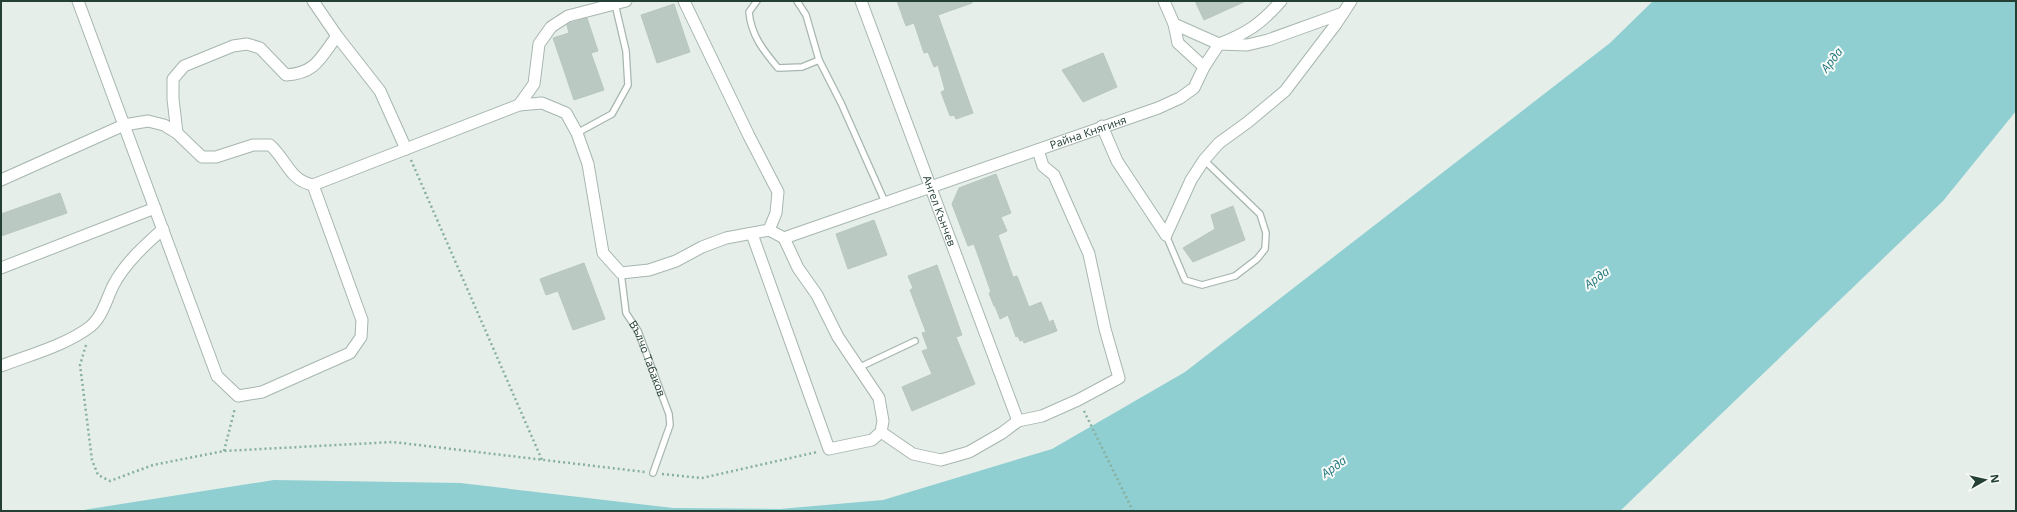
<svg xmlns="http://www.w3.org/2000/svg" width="2017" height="512" font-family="'Open Sans',sans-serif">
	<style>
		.water { fill: #8fced1 }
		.building { fill: #bac9c2; stroke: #b8c7bf }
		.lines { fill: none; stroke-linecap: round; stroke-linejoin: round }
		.service-casing { stroke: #a7b6af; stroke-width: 8 }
		.minor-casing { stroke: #a7b6af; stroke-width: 13 }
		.path { stroke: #87b09e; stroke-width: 2.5; stroke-dasharray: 2 3; stroke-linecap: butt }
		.service { stroke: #fff; stroke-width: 5.5 }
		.minor { stroke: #fff; stroke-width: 11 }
		.labels { text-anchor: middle; stroke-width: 4; stroke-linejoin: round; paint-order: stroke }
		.street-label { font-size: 11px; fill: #244035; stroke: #f6faf8 }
		.water-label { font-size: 12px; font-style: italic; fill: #20767b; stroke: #f6faf8 }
	</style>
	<rect width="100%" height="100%" fill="#e5eee9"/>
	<path class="water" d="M1653,1h363v110l-73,90 -323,310h-1543l197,-31 186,3 213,25 107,1 103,-9 169,-51 133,-77 425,-329z"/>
	<g class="building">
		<path d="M897,1h75v2l-34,12 35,98 -17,6 -2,-4 -4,1 -9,-24 4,-2 -7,-25 -4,2 -6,-15 -4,1 -10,-30 -8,3z"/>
		<path d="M1195,1h51l-42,19z"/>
		<path d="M674,4l16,48 -33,11 -16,-48z"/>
		<path d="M587,18l11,33 -7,2 13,37 -30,10 -21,-62 16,-5 -2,-8 3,-2z"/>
		<path d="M1103,53l14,34 -34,15 -21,-32z"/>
		<path d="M996,174l15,39 -10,4 6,14 -9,4 15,42 4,-1 12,31 12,-5 8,20 4,-2 4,11 -33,12 -1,-3 -3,1 -2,-5 -2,1 -8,-22 -8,4 -5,-13h-1l-5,-13 2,-1 -17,-48 -6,2 -16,-42 7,-16z"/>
		<path d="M60,193l7,20 -66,23v-22z"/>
		<path d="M1233,206l12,34 -52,22 -10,-14 32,-19 -4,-14z"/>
		<path d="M874,220l13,35 -39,14 -12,-35z"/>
		<path d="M584,263l21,56 -32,11 -15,-39 -12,4 -6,-16z"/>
		<path d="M937,265l25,70 -6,2 19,47 -63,27 -10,-24 30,-13 -10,-23 6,-2 -6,-16 4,-1 -16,-42 3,-2 -5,-12z"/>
	</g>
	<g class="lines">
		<defs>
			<g id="service">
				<path d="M757,1l-8,11c2,23 14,38 29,56l24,-1 17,-7"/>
				<path d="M797,1l9,14 13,45 22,43 44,99"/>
				<path d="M577,133l35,-19 16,-29 -2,-34 -11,-47"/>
				<path d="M1166,235l19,45 17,5 33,-9 22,-17 8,-10 1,-16 -6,-19 -56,-54"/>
				<path id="s1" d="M621,273l5,40 12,18 31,83 1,11 -17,48"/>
				<path d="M860,367l55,-26"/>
			</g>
			<g id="minor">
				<path d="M78,1l139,375 21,20 24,-4 88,-39 11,-16 1,-17 -49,-135"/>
				<path d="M313,1l24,35 43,55 26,58"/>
				<path d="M684,1l65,135 29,56 -2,21 -7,17"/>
				<path id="s2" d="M861,1l157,420"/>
				<path d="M1164,1l10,23 4,19 26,24"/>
				<path d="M1174,24l45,20c28,-11 42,-20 62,-43"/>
				<path d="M519,105l15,-21 5,-40 12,-17 17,-11 58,-15"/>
				<path d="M1102,126l15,35 49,74"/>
				<path d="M177,133l-4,-34v-20l11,-13 49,-20 14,-2 13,4 26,27c30,-2 34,-17 51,-39"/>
				<path id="s3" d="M1,180l123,-55 24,-4 16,4 13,8 25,24h14l37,-12h17c17,15 19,35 43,40l206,-80 23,-2 24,10 11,20 11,31 15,89 18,20 28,-3 27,-9 26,-14 24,-9 43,-8 15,8 374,-130 22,-10 14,-10 10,-21 15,-23 28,1 21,-5 75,-27"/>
				<path d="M752,234l77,215 43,-9 9,-8 2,-11 -4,-23 -41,-61 -21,-42 -19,-27 -14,-30"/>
				<path d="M1166,235l25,-55 13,-20 15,-17 29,-21 37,-31 51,-67 15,-23"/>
				<path d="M1,268l154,-60"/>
				<path d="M1,366c28,-11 66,-21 90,-40 12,-10 16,-29 23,-42 12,-22 31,-39 49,-55"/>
				<path d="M881,432l32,22 28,6 28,-8 33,-19 16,-12 24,-5 36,-16 41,-22 -14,-49 -16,-75 -35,-79 -11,-9 -5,-16"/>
			</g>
		</defs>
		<use href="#service" class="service-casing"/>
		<use href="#minor" class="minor-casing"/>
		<g class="path">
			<path d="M411,160l131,300"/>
			<path d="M86,345l-6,20 12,95 6,15 12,6 43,-16 71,-14 169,-9 252,30"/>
			<path d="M1084,411l49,100"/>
			<path d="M224,451l11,-43"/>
			<path d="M662,474l40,4 115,-26"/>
		</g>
		<use href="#service" class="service"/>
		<use href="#minor" class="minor"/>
	</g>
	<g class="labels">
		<g class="street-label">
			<text dy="4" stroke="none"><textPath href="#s3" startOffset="1293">Райна Княгиня</textPath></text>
			<text dy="4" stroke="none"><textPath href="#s2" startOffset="224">Ангел Кънчев</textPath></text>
			<text dy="4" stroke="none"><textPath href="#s1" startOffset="91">Вълчо Табаков</textPath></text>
		</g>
		<g class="water-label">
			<text transform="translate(1832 60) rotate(-52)" y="4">Арда</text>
			<text transform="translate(1597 278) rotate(-36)" y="4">Арда</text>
			<text transform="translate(1334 467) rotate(-36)" y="4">Арда</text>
		</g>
	</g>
	<rect width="2017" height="512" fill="none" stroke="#244035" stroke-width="4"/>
	<g transform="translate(1985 480) rotate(82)" stroke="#f6faf8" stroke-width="3" paint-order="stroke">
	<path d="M0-3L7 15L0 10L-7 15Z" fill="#244035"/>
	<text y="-6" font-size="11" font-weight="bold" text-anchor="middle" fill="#244035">N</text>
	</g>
</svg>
